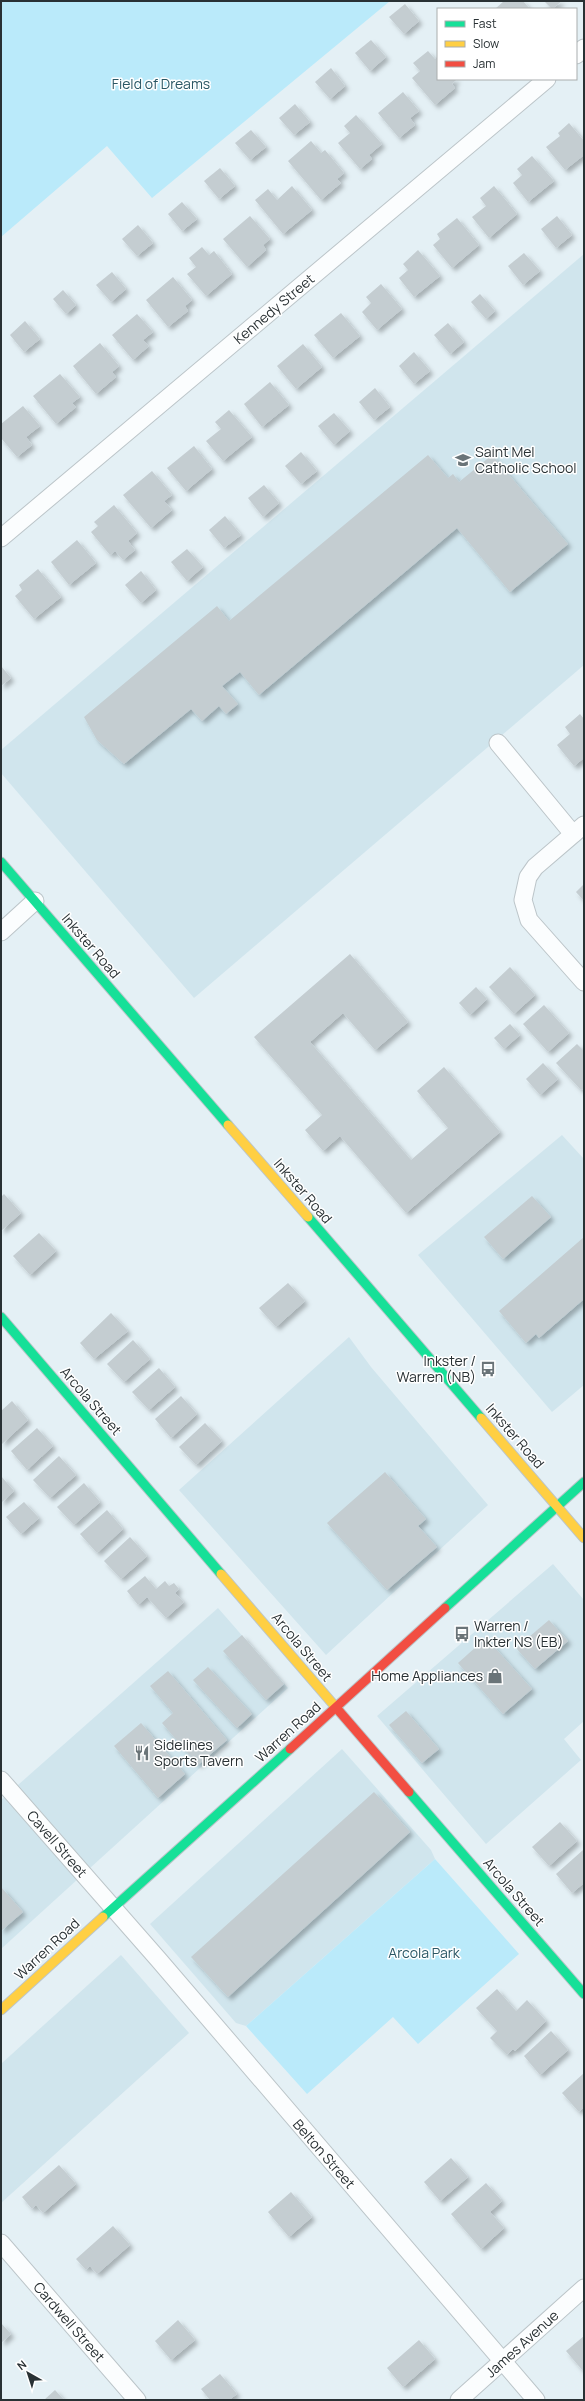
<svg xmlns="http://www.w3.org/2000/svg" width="585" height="2401" font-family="Manrope,sans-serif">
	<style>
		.built { fill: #d0e5ed }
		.green { fill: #baeafa }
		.building { fill: #c4cdd1; filter: url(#shadow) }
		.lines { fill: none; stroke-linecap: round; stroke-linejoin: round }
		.street-casing { stroke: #bcc5c9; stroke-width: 19 }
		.fast-casing { stroke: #bcc5c9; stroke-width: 11 }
		.slow-casing { stroke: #bcc5c9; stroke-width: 11 }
		.jam-casing { stroke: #bcc5c9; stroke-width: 11 }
		.street { stroke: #fbfdfe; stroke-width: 17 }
		.fast { stroke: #16e098; stroke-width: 9 }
		.slow { stroke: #ffcf43; stroke-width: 9 }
		.jam { stroke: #f24e42; stroke-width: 9 }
		.labels { text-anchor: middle; stroke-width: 3; stroke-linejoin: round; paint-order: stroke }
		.park-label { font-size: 14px; fill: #2a5765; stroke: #fff }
		.street-label { font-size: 14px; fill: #293134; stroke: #fff }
		.poi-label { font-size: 14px; fill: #293134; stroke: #fff; text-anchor: start }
	</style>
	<defs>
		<filter id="shadow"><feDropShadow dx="3.5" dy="3.5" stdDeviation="2" flood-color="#0004"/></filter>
	</defs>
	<rect width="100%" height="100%" fill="#e4f0f5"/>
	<g class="built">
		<path d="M584,254v411l-390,333 -193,-225v-23z"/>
		<path d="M562,1135l22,24v226l-32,27 -134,-157z"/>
		<path d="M349,1337l22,30 117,138 -162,150 -147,-165z"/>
		<path d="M553,1564l31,36v121l-20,18 17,21 -95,84 -109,-128z"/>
		<path d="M218,1608l70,80 -287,261v-149z"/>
		<path d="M342,1749l89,101 4,9 -189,167 -10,-3 -86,-99z"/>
		<path d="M121,1955l68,78 -188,170v-139z"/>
	</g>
	<g class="green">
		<path d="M1,1h389l-238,197 -45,-52 -106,91z"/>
		<path d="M435,1859l84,95 -101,90 -25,-27 -86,77 -61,-68z"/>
	</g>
	<g class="building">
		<path d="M504,1h19l7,8h-35z"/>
		<path d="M544,1h18l-10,8z"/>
		<path d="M405,4l14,17 -15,13 -15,-17z"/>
		<path d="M371,40l15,17 -16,14 -15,-18z"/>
		<path d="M428,51l7,8 3,-3v23h19l-5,5 3,4 -20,17 -23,-27 8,-7 -7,-8z"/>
		<path d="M331,68l14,18 -15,13 -15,-17z"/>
		<path d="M403,92l16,19 -9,7 5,7 -16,13 -21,-25z"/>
		<path d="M295,104l15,18 -16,13 -15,-17z"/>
		<path d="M356,115l26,29 -13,11 3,4 -12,10 -22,-26 12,-10 -6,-7z"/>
		<path d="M569,123l15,18v14l-19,15 -19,-23 14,-11 -2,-3z"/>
		<path d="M251,130l15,17 -16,13 -15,-17z"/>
		<path d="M311,141l10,12 4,-3 19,23 -7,6 4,4 -20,17 -33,-39z"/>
		<path d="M532,156l22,25 -26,21 -15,-19 9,-8 -5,-6z"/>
		<path d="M220,168l15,18 -16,13 -15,-18z"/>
		<path d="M292,186l20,24 -29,24 -28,-34 13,-11 9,11z"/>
		<path d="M494,186l23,28 -28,24 -17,-21 14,-11 -6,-8z"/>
		<path d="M182,202l15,17 -15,12 -14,-17z"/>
		<path d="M250,216l20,23 -7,6 3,5 -19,17 -24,-28z"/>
		<path d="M557,216l15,19 -16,13 -15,-19z"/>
		<path d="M457,218l22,27 -27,23 -19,-23 7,-6 -3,-5z"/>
		<path d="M138,225l15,18 -16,13 -15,-17z"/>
		<path d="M202,247l7,8 5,-4 18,23 -26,22 -19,-22 9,-7 -7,-9z"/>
		<path d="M418,250l22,26 -26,21 -15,-19 9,-8 -5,-6z"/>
		<path d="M524,253l16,18 -17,14 -15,-19z"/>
		<path d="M112,272l14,17 -15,13 -15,-17z"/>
		<path d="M173,277l19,23 -7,6 3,5 -20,16 -22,-27z"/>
		<path d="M381,284l21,25 -25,21 -15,-18 9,-9 -5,-6z"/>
		<path d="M63,290l13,15 -10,9 -13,-15z"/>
		<path d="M480,294l15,17 -9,8 -15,-17z"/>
		<path d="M341,313l19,23 -27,22 -19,-23z"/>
		<path d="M137,314l16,18 -10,8 6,6 -16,14 -21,-25z"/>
		<path d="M25,321l15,18 -16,13 -14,-17z"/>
		<path d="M448,323l16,19 -14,12 -16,-19z"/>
		<path d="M100,343l19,23 -7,6 4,5 -20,17 -23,-28z"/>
		<path d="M303,344l19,23 -26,22 -19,-23z"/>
		<path d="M414,352l16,19 -16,13 -15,-18z"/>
		<path d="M60,374l20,23 -8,6 4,4 -20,17 -23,-28z"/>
		<path d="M270,382l19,23 -27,22 -18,-23z"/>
		<path d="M375,388l15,19 -16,13 -15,-18z"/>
		<path d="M23,406l17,20 -14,11 6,8 -15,12 -16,-19v-14z"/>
		<path d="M229,410l23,27 -29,24 -17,-20 15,-12 -6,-7z"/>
		<path d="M334,413l16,18 -16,14 -16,-19z"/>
		<path d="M194,446l18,23 -26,22 -19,-23z"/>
		<path d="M301,452l16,19 -16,13 -16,-18z"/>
		<path d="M428,455l20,23 5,-4 6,8 33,-27 76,89 -58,48 -53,-64 -198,167 -19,-23 -18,14 16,18 -12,10 -7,-8 -17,15 -11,-12 -67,55 -27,-24 -13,-23 133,-111 12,15z"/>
		<path d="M152,471l20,24 -8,6 8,9 -21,18 -28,-33z"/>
		<path d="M264,485l15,18 -16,14 -15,-19z"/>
		<path d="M114,505l23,28 -9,8 7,9 -12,10 -8,-9 -5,4 -19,-23 7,-6 -4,-4z"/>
		<path d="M225,516l16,19 -17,13 -15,-18z"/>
		<path d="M77,540l19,23 -27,22 -18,-23z"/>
		<path d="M187,549l16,18 -16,14 -16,-19z"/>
		<path d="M38,569l23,28 -27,22 -19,-23 7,-6 -3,-5z"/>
		<path d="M141,571l15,19 -15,13 -16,-18z"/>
		<path d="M1,666l10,12 -10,8z"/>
		<path d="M580,714l4,5v39l-10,8 -17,-21 13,-11 -5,-7z"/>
		<path d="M584,884v17l-8,-9z"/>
		<path d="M350,954l58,68 -33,28 -32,-37 -33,29 101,118 37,-32 -31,-37 27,-24 56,65 -94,81 -66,-77 -17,15 -18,-21 17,-15 -68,-78z"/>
		<path d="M510,967l25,28 -21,19 -25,-27z"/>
		<path d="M476,987l11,12 -17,16 -11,-12z"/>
		<path d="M544,1005l25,28 -21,19 -25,-28z"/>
		<path d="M510,1024l10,11 -16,14 -10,-11z"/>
		<path d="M577,1044l7,7v37l-3,2 -25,-27z"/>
		<path d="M543,1063l15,16 -18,16 -14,-16z"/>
		<path d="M4,1194l17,19 -20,18v-34z"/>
		<path d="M532,1196l19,21 -48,42 -19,-22z"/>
		<path d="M39,1233l17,18 -26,24 -17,-19z"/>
		<path d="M584,1237v62l-45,39 -3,-4 -10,9 -27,-32z"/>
		<path d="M288,1283l17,18 -29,26 -17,-19z"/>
		<path d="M111,1313l17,18 -34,28 -14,-16z"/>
		<path d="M133,1340l17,19 -26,23 -17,-18z"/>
		<path d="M159,1368l16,19 -26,23 -17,-18z"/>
		<path d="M181,1396l16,18 -26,24 -16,-19z"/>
		<path d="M12,1401l16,19 -26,24 -1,-33z"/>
		<path d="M205,1423l17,18 -26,24 -17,-18z"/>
		<path d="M37,1428l16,18 -26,24 -16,-19z"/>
		<path d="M59,1456l17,19 -26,23 -17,-18z"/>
		<path d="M385,1472l41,47 -8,7 19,21 -50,43 -60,-67z"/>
		<path d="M1,1476l13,15 -13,12z"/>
		<path d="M84,1483l16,19 -26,23 -17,-18z"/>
		<path d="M24,1502l15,16 -18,16 -15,-17z"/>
		<path d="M107,1510l16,19 -26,24 -17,-19z"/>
		<path d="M130,1537l17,19 -26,23 -17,-18z"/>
		<path d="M145,1576l11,13 9,-8 4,5 5,-3 5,6 -4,4 9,9 -18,16 -19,-21 -9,8 -11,-14z"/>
		<path d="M549,1620l19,21 -33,28 -19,-21z"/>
		<path d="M242,1635l42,49 -18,16 -43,-49z"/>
		<path d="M486,1638l46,51 -29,25 -45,-51z"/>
		<path d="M208,1667l44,47 -15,14 -44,-48z"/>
		<path d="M168,1671l59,69 -29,25 -36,-42 11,-10 -23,-27z"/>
		<path d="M406,1711l33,38 -17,14 -33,-38z"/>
		<path d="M141,1723l44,51 -27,24 -44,-52z"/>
		<path d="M374,1792l36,40 -182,165 -37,-40z"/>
		<path d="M560,1822l17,19 -28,25 -17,-19z"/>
		<path d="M583,1850l1,33 -12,10 -16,-19z"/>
		<path d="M1,1887l22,25 -22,19z"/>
		<path d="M497,1989l19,22 11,-11 19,21 -31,30 -2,-2 -6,6 -17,-17 7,-7 -21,-23z"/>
		<path d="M551,2031l17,19 -28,25 -16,-19z"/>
		<path d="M584,2073v34l-5,5 -17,-19z"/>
		<path d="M451,2158l17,19 -28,24 -16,-19z"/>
		<path d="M59,2165l17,19 -33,29 -7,-8 -4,4 -10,-12z"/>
		<path d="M486,2183l16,18 -12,11 14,16 -23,21 -30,-35z"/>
		<path d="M291,2192l21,25 -23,20 -21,-25z"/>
		<path d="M113,2226l17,19 -33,29 -7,-8 -4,4 -10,-11z"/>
		<path d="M178,2320l17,20 -24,20 -16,-19z"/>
		<path d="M1,2323l10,11 -10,9z"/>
		<path d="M584,2336v34l-1,1 -17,-20z"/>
		<path d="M419,2340l16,19 -32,28 -16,-19z"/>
		<path d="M220,2374l17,20 -8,6h-19l-9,-11z"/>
		<path d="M55,2390l9,10h-20z"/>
	</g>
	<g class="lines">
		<defs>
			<g id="street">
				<path d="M576,55l8,-7"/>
				<path d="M1,538l546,-459"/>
				<path d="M498,743l75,91"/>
				<path d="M584,825l-49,42 -7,10 -5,23 6,20 55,62"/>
				<path d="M1,932l34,-31"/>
				<path d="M1,1780l157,179 378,441"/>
				<path d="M1,2243l136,157"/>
				<path d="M459,2400l125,-112"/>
			</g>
			<g id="fast">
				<path d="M1,862l227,263"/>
				<path d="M308,1217l173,201"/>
				<path d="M1,1317l220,257"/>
				<path d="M445,1608l139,-126"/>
				<path d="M409,1792l175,202"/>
				<path d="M103,1917l187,-168"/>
			</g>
			<g id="slow">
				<path d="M228,1125l80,92"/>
				<path d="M481,1418l103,120"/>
				<path d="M221,1574l118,137"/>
				<path d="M1,2010l102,-93"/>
			</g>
			<g id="jam">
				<path d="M339,1711l70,81"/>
				<path d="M290,1749l155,-141"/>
			</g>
		</defs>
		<use href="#street" class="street-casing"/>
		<use href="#fast" class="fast-casing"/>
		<use href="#slow" class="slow-casing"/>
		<use href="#jam" class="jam-casing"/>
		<use href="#street" class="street"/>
		<use href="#fast" class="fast"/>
		<use href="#slow" class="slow"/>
		<use href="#jam" class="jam"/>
	</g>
	<defs>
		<symbol id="school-bare" viewBox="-9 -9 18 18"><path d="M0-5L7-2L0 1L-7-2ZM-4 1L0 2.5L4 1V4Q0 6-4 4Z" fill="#6a7478" stroke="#fff" stroke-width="2.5" paint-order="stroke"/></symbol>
		<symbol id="bus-bare" viewBox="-9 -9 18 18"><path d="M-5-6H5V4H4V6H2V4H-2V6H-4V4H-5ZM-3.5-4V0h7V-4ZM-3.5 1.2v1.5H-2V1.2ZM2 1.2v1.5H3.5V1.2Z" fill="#6a7478" stroke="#fff" stroke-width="2.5" paint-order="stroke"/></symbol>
		<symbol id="shop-bare" viewBox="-9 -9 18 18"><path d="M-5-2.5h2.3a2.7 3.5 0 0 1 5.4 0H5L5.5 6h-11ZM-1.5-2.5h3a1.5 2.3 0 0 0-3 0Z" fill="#6a7478" stroke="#fff" stroke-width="2.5" paint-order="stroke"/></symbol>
		<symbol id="restaurant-bare" viewBox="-9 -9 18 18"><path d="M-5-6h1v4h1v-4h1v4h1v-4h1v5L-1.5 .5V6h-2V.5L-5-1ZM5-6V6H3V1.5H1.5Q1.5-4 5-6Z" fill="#6a7478" stroke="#fff" stroke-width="2.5" paint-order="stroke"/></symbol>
	</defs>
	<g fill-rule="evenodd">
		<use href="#school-bare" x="452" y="449" width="22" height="22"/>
		<use href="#bus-bare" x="477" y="1358" width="22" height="22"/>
		<use href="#bus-bare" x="451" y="1623" width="22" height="22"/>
		<use href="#shop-bare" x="484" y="1665" width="22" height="22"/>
		<use href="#restaurant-bare" x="131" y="1742" width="22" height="22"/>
	</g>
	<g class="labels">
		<g class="park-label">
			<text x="161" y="89">Field of Dreams</text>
			<text x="424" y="1958">Arcola Park</text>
		</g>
		<g class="street-label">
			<text transform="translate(274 309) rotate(-40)" y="5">Kennedy Street</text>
			<text transform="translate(91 946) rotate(49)" y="5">Inkster Road</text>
			<text transform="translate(303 1191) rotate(49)" y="5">Inkster Road</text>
			<text transform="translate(91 1401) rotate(49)" y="5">Arcola Street</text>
			<text transform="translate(515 1436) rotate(49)" y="5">Inkster Road</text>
			<text transform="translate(302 1647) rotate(50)" y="5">Arcola Street</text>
			<text transform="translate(288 1732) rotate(-42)" y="5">Warren Road</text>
			<text transform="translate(57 1844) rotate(49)" y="5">Cavell Street</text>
			<text transform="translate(514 1892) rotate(49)" y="5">Arcola Street</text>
			<text transform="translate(47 1949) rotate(-43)" y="5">Warren Road</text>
			<text transform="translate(324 2154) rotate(49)" y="5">Belton Street</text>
			<text transform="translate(69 2322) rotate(49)" y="5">Cardwell Street</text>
			<text transform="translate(522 2344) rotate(-42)" y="5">James Avenue</text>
		</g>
		<g class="poi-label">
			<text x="475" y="457">Saint Mel<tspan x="475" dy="16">Catholic School</tspan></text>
			<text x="476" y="1366" text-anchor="end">Inkster /<tspan x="476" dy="16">Warren (NB)</tspan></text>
			<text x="474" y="1631">Warren /<tspan x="474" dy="16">Inkter NS (EB)</tspan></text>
			<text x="483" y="1681" text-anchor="end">Home Appliances</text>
			<text x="154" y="1750">Sidelines<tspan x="154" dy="16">Sports Tavern</tspan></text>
		</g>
	</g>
	<rect width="585" height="2401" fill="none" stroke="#293134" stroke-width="4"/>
	<rect x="437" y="8" width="140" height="72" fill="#ffffff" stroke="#a9adae"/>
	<rect x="445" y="21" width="20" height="6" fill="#16e098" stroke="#a9adae"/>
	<text x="473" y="28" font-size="12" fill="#293134">Fast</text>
	<rect x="445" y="41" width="20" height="6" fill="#ffcf43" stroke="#a9adae"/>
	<text x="473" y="48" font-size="12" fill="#293134">Slow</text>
	<rect x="445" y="61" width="20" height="6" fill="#f24e42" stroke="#a9adae"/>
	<text x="473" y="68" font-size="12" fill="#293134">Jam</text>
	<g transform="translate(28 2373) rotate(321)" stroke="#ffffff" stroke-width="3" paint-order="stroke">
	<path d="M0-3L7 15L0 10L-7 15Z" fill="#293134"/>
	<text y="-6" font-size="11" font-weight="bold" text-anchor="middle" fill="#293134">N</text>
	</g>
</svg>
